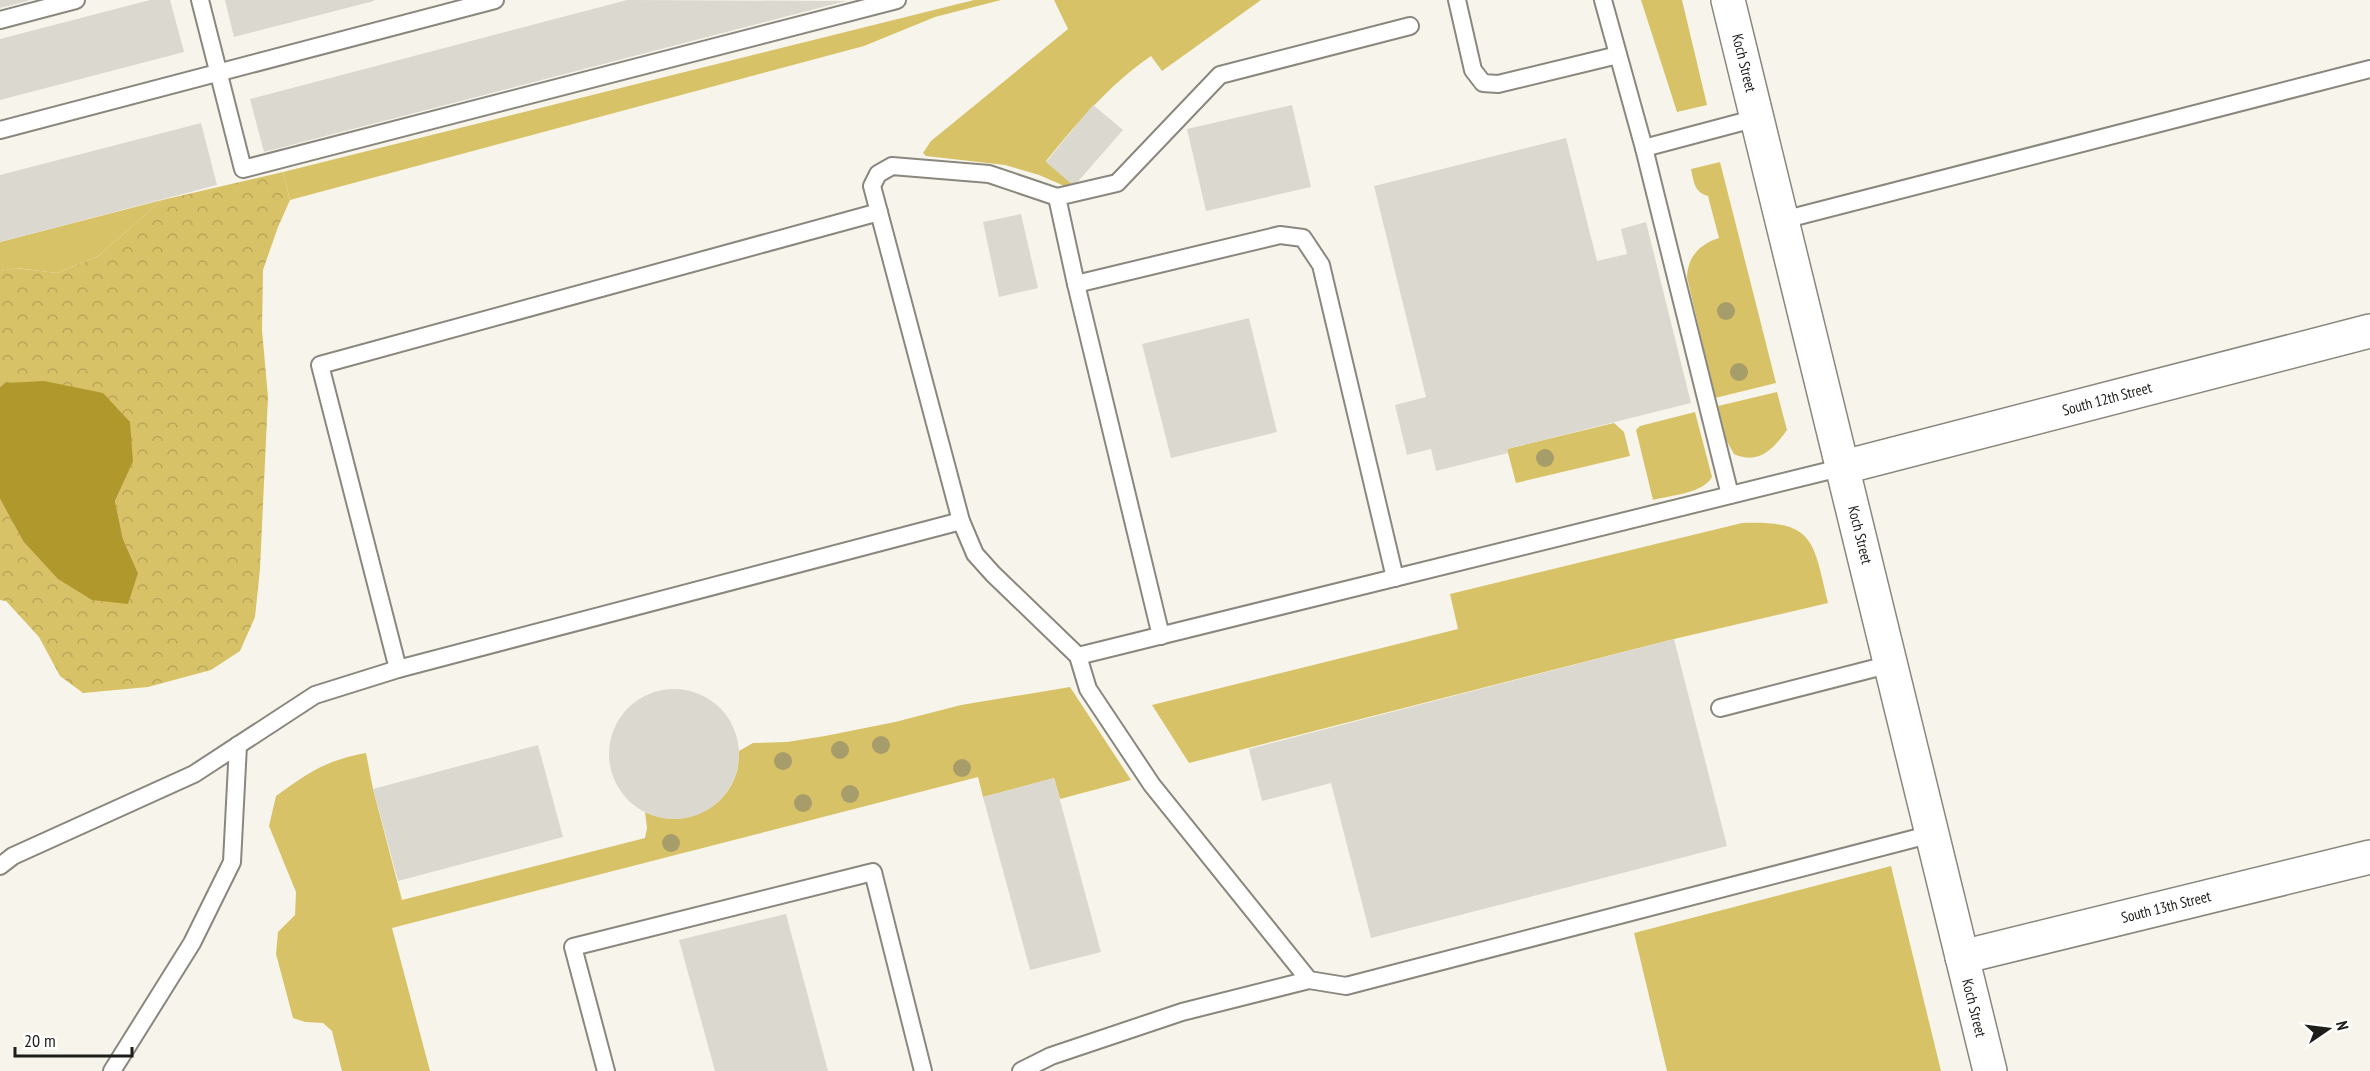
<svg xmlns="http://www.w3.org/2000/svg" width="2370" height="1071" font-family="'PT Sans Narrow',sans-serif">
	<style>
		.grass { fill: #d8c267 }
		.forest { fill: url(#forest-crowns) }
		.water { fill: #b1982d }
		.building { fill: #dbd8cf }
		.lines { fill: none; stroke-linecap: round; stroke-linejoin: round }
		.service-casing { stroke: #89877e; stroke-width: 20 }
		.minor-casing { stroke: #89877e; stroke-width: 36 }
		.tertiary-casing { stroke: #89877e; stroke-width: 36 }
		.service { stroke: #fff; stroke-width: 16 }
		.minor { stroke: #fff; stroke-width: 33 }
		.tertiary { stroke: #fff; stroke-width: 33 }
		.tree { fill: #a79d6a }
		.labels { text-anchor: middle; stroke-width: 5; stroke-linejoin: round; paint-order: stroke }
		.street-label { font-size: 15px; fill: #1d1d19; stroke: #fff }
	</style>
	<defs>
		<pattern id="forest-crowns" width="20" height="18" patternUnits="userSpaceOnUse" patternTransform="scale(1.5)"><rect width="20" height="18" fill="#d8c267"/><path d="M2 6a3 3 0 1 1 6 0M12 15a3 3 0 1 1 6 0" fill="none" stroke="#b9a659"/></pattern>
	</defs>
	<rect width="100%" height="100%" fill="#f7f5eb"/>
	<g class="grass">
		<path d="M974,0h27l-66,17 -71,29 -574,154 -7,-28z"/>
		<path d="M1054,0h207l-99,71 -11,-15c-42,29 -73,66 -105,105l27,24 -1,1 -3,2 -30,-13 -34,-10 -79,-9 -3,-3 8,-12 137,-112z"/>
		<path d="M1641,0h41l25,105 -30,7z"/>
		<path d="M1720,162l56,221 -61,15 -28,-121c1,-21 13,-33 32,-39l-11,-42c-14,-4 -14,-14 -17,-27z"/>
		<path d="M162,200l-64,56 -41,17 -40,-5 -17,3v-29z"/>
		<path d="M1777,392l10,38c-14,20 -29,35 -53,24l-8,-14 -8,-34z"/>
		<path d="M1695,412l17,65c-10,17 -41,18 -59,23l-17,-70 4,-4z"/>
		<path d="M1614,423l10,9 6,24 -114,27 -9,-34z"/>
		<path d="M1742,523c74,-3 71,19 86,80l-154,36 -485,124 -37,-58 306,-76 -8,-35z"/>
		<path d="M1070,687l61,93 -71,19 -6,-21 -71,19 -5,-20 -586,151 38,143h-88l-10,-40 -9,-8 -18,-1 -12,-4 -17,-64 2,-22 17,-17 1,-23 -27,-66 7,-30c32,-23 50,-36 90,-43l7,36 29,111 243,-62 2,-10 -2,-16c35,17 79,0 91,-38 3,-7 2,-16 3,-23l14,-8 34,-1 38,-6 70,-14 66,-17z"/>
		<path d="M1891,866l50,205h-274l-33,-138z"/>
	</g>
	<path class="forest" d="M283,172l7,28 -12,27 -15,43 -1,60 6,67 -8,172 -5,48 -15,34 -29,19 -63,17 -65,6 -23,-17 -21,-39 -33,-36 -6,-1v-101l23,42 115,32 -15,-34 -8,-38 18,-39 -128,-79 -5,4v-116l16,-3 41,5 41,-17 64,-56z"/>
	<path class="water" d="M44,381l59,12 27,29 3,40 -18,39 8,38 15,34 -10,31 -36,-4 -34,-21 -35,-38 -23,-42v-112l5,-4z"/>
	<g class="building">
		<path d="M0,0h28v1l-28,7z"/>
		<path d="M150,0h20l14,52 -184,48v-61z"/>
		<path d="M225,0h149v1l-140,36z"/>
		<path d="M627,0l219,1 -582,151 -14,-53z"/>
		<path d="M1093,105l30,25 -49,56 -28,-24z"/>
		<path d="M1292,105l19,82 -105,24 -19,-82z"/>
		<path d="M201,123l16,62 -217,57v-67z"/>
		<path d="M1566,138l31,123 30,-7 -6,-25 25,-7 45,181 -184,46 1,4 -72,18 -5,-22 -24,6 -12,-50 31,-8 -52,-211z"/>
		<path d="M1021,214l17,74 -39,9 -16,-75z"/>
		<path d="M1249,318l28,114 -106,26 -29,-114z"/>
		<path d="M1674,639l53,207 -356,92 -40,-155 -69,18 -13,-52z"/>
		<circle cx="674" cy="754" r="65"/>
		<path d="M538,745l25,92 -165,44 -25,-92z"/>
		<path d="M1054,778l47,174 -71,18 -47,-173z"/>
		<path d="M786,914l42,157h-113l-36,-131z"/>
	</g>
	<g class="lines">
		<defs>
			<g id="service">
				<path d="M200,0l43,169 654,-169"/>
				<path d="M1457,0l16,70 10,13 15,1 120,-29"/>
				<path d="M1603,0l41,148"/>
				<path d="M0,20l76,-20"/>
				<path d="M0,130l495,-130"/>
				<path d="M1057,197l-68,-23 -97,-8 -14,8 -6,12 89,335 14,33 18,20 85,82 10,33 64,96 157,195"/>
				<path d="M879,212l-559,153 78,304 563,-148"/>
				<path d="M1783,220l587,-151"/>
				<path d="M1076,284l-19,-87 60,-14 103,-108 190,-49"/>
				<path d="M1730,495l-86,-347 113,-30"/>
				<path d="M1161,636l-85,-352 204,-49 23,3 18,27 74,313"/>
				<path d="M1078,656l766,-189"/>
				<path d="M1720,708l171,-44"/>
				<path d="M0,866l13,-10 181,-82 121,-79 83,-26"/>
				<path d="M112,1071l80,-128 40,-81 6,-117"/>
				<path d="M606,1071l-33,-124 300,-75 50,199"/>
				<path d="M1021,1071l30,-15 131,-44 127,-32 37,6 586,-152"/>
			</g>
			<g id="minor">
				<path d="M1844,467l526,-136"/>
				<path d="M1962,957l408,-100"/>
			</g>
			<path id="tertiary" d="M1728,0l262,1071"/>
		</defs>
		<use href="#service" class="service-casing"/>
		<use href="#minor" class="minor-casing"/>
		<use href="#tertiary" class="tertiary-casing"/>
		<use href="#service" class="service"/>
		<use href="#minor" class="minor"/>
		<use href="#tertiary" class="tertiary"/>
	</g>
	<g class="tree">
		<circle cx="1726" cy="311" r="9"/>
		<circle cx="1739" cy="372" r="9"/>
		<circle cx="1545" cy="458" r="9"/>
		<circle cx="881" cy="745" r="9"/>
		<circle cx="840" cy="750" r="9"/>
		<circle cx="783" cy="761" r="9"/>
		<circle cx="962" cy="768" r="9"/>
		<circle cx="850" cy="794" r="9"/>
		<circle cx="803" cy="803" r="9"/>
		<circle cx="671" cy="843" r="9"/>
	</g>
	<g class="labels">
		<g class="street-label">
			<text transform="translate(1744 63) rotate(76)" y="5">Koch Street</text>
			<text transform="translate(2107 399) rotate(-15)" y="5">South 12th Street</text>
			<text transform="translate(1860 535) rotate(76)" y="5">Koch Street</text>
			<text transform="translate(2166 907) rotate(-14)" y="5">South 13th Street</text>
			<text transform="translate(1974 1008) rotate(76)" y="5">Koch Street</text>
		</g>
	</g>
	<g transform="translate(2328 1029) rotate(76)" stroke="#ffffff" stroke-width="4.5" paint-order="stroke">
	<path d="M0-4.5L10 22L0 15L-10 22Z" fill="#1d1d19"/>
	<text y="-9" font-size="16" font-weight="bold" text-anchor="middle" fill="#1d1d19">N</text>
	</g>
	<path d="M15 1047v9h117v-9" fill="none" stroke="#1d1d19" stroke-width="3"/>
	<text x="24" y="1047" font-size="18" fill="#1d1d19" stroke="#ffffff" stroke-width="4.5" paint-order="stroke">20 m</text>
</svg>
